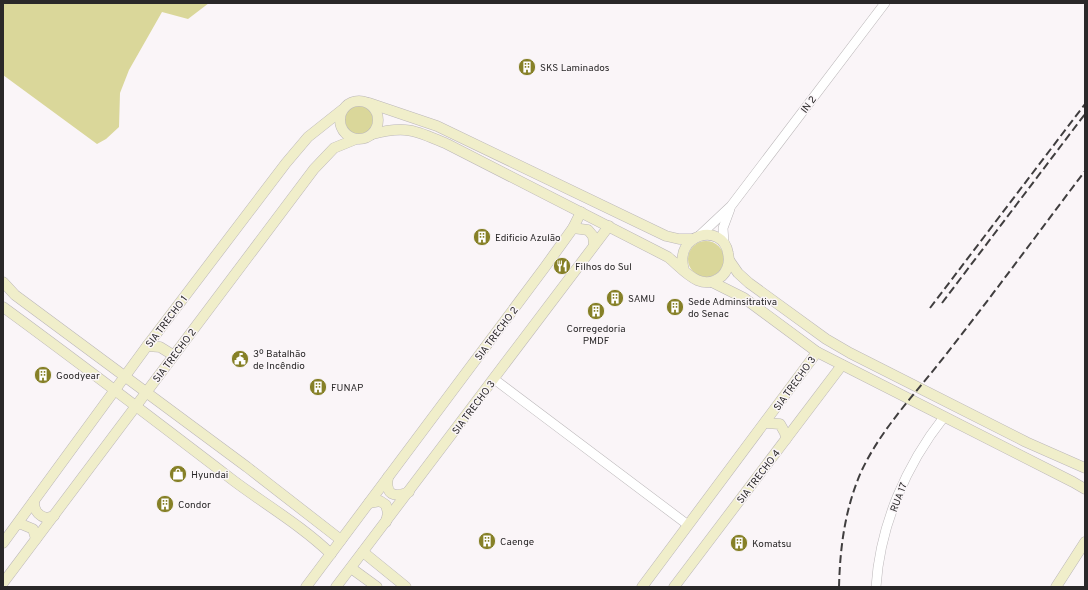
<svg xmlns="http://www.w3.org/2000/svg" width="1088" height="590" font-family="Overpass,sans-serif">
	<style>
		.green { fill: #dad79a }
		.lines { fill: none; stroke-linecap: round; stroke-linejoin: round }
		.tertiary-casing { stroke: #bbb7b9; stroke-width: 10 }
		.secondary-casing { stroke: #bbb7b9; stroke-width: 11 }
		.tertiary { stroke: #fff; stroke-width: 9 }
		.secondary { stroke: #f0eeca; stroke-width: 10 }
		.rail { stroke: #403e3f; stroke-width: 2; stroke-dasharray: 8 4; stroke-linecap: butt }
		.labels { text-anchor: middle; stroke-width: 3; stroke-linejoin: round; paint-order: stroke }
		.poi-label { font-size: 10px; fill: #2a2829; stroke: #faf5f8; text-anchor: start }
		.street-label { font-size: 10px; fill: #2a2829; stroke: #faf5f8 }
	</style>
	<rect width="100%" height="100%" fill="#faf5f8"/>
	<g class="green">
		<path d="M3,3h206l-21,16 -26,-7 -33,58 -9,23 -1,34 -13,12 -9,5 -94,-69z"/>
		<circle cx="359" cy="120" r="14"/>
		<circle cx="706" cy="259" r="18"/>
	</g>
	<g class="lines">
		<defs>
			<g id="tertiary">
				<path d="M699,236l32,-30 154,-203"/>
				<path d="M724,243l-1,-15 7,-19"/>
				<path d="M494,379l194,146"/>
				<path d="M876,587c4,-62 30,-122 68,-170"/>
			</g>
			<g id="secondary">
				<circle cx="359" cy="120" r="19"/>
				<path d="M369,103l68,23 229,110 13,3h14"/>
				<path d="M373,134c33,-9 44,-3 74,10l221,113c15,12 33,37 54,19 6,-6 8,-14 6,-23 -5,-31 -55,-20 -44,17"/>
				<path d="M573,228l15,2 5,6 1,9"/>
				<path d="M729,260l9,13 11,10 77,56 24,14 176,89 59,26"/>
				<path d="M3,282l12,13 232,172 94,73"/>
				<path d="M712,282l32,16 73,54 256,130 12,7"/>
				<path d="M3,307c78,57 154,115 231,174 32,24 68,45 97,73"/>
				<path d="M147,346l13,1 13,8"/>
				<path d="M766,423l14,1 5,9 1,6"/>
				<path d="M388,477c-3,18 6,21 21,15"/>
				<path d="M34,501c0,9 3,14 12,17l8,-2"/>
				<path d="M369,503l11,-2 6,4 2,8 -2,9"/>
				<path d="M17,525l4,-1 12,5 3,10"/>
				<path d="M3,543l144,-197 139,-183 22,-26 34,-27"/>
				<path d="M363,552l43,35"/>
				<path d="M351,568l26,19"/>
				<path d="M3,583l311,-414 20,-21 22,-9"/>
				<path d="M306,587l239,-320 28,-39 8,-16"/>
				<path d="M336,587l273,-361"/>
				<path d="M642,587l175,-235"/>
				<path d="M674,587l168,-222"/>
				<path d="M1056,587l29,-45"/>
			</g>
		</defs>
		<use href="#tertiary" class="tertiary-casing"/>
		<use href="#secondary" class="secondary-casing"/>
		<use href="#tertiary" class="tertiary"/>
		<use href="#secondary" class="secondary"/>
		<g class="rail">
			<path d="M942,303l143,-189"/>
			<path d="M930,308l155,-204"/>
			<path d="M839,587c1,-40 6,-78 22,-115 20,-43 54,-78 83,-115 48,-61 94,-124 141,-186"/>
		</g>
	</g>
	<defs>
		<symbol id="building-disc" viewBox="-11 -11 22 22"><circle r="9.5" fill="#868027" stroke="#faf5f8"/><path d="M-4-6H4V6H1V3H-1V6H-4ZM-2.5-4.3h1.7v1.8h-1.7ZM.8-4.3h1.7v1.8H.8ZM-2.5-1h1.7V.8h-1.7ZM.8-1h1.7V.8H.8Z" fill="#fff"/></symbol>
		<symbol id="restaurant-disc" viewBox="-11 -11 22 22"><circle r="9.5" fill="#868027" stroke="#faf5f8"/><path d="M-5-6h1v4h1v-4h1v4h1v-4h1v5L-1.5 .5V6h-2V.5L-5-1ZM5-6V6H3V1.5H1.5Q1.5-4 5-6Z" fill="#fff"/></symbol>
		<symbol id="civic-disc" viewBox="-11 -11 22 22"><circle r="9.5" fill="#868027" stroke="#faf5f8"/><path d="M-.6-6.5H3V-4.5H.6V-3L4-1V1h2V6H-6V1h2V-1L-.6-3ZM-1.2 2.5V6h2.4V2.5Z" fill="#fff"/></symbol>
		<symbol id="shop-disc" viewBox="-11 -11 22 22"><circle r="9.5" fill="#868027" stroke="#faf5f8"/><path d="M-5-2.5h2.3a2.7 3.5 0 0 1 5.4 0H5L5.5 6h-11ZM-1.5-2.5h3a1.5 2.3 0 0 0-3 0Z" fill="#fff"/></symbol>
	</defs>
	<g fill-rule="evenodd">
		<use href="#building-disc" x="517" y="57" width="20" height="20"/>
		<use href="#building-disc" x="472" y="227" width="20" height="20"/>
		<use href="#restaurant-disc" x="552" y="256" width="20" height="20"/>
		<use href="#building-disc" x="605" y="288" width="20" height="20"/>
		<use href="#building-disc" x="665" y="297" width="20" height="20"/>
		<use href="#building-disc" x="586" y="301" width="20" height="20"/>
		<use href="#civic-disc" x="230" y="349" width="20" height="20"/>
		<use href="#building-disc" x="33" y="365" width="20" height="20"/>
		<use href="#building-disc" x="308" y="377" width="20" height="20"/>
		<use href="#shop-disc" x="168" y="464" width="20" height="20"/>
		<use href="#building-disc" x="155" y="494" width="20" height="20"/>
		<use href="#building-disc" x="477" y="531" width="20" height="20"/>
		<use href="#building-disc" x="729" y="533" width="20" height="20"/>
	</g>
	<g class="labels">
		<g class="poi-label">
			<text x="540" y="71">SKS Laminados</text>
			<text x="495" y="241">Edificio Azulão</text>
			<text x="575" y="270">Filhos do Sul</text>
			<text x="628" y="302">SAMU</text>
			<text x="688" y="305">Sede Adminsitrativa<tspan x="688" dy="12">do Senac</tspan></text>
			<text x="596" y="332" text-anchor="middle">Corregedoria<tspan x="596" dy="12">PMDF</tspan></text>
			<text x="253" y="357">3º Batalhão<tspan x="253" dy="12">de Incêndio</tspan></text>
			<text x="56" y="379">Goodyear</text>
			<text x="331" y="391">FUNAP</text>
			<text x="191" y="478">Hyundai</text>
			<text x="178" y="508">Condor</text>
			<text x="500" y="545">Caenge</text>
			<text x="752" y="547">Komatsu</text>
		</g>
		<g class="street-label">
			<text transform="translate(808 104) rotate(-53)" y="4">IN 2</text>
			<text transform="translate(166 321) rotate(-53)" y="4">SIA TRECHO 1</text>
			<text transform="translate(496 333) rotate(-53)" y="4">SIA TRECHO 2</text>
			<text transform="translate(174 355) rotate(-53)" y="4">SIA TRECHO 2</text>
			<text transform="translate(794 383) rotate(-54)" y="4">SIA TRECHO 3</text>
			<text transform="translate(473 407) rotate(-53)" y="4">SIA TRECHO 3</text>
			<text transform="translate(758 476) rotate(-53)" y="4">SIA TRECHO 4</text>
			<text transform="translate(898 497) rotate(-69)" y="4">RUA 17</text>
		</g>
	</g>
	<rect width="1088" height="590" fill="none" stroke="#2a2829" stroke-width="8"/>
</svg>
